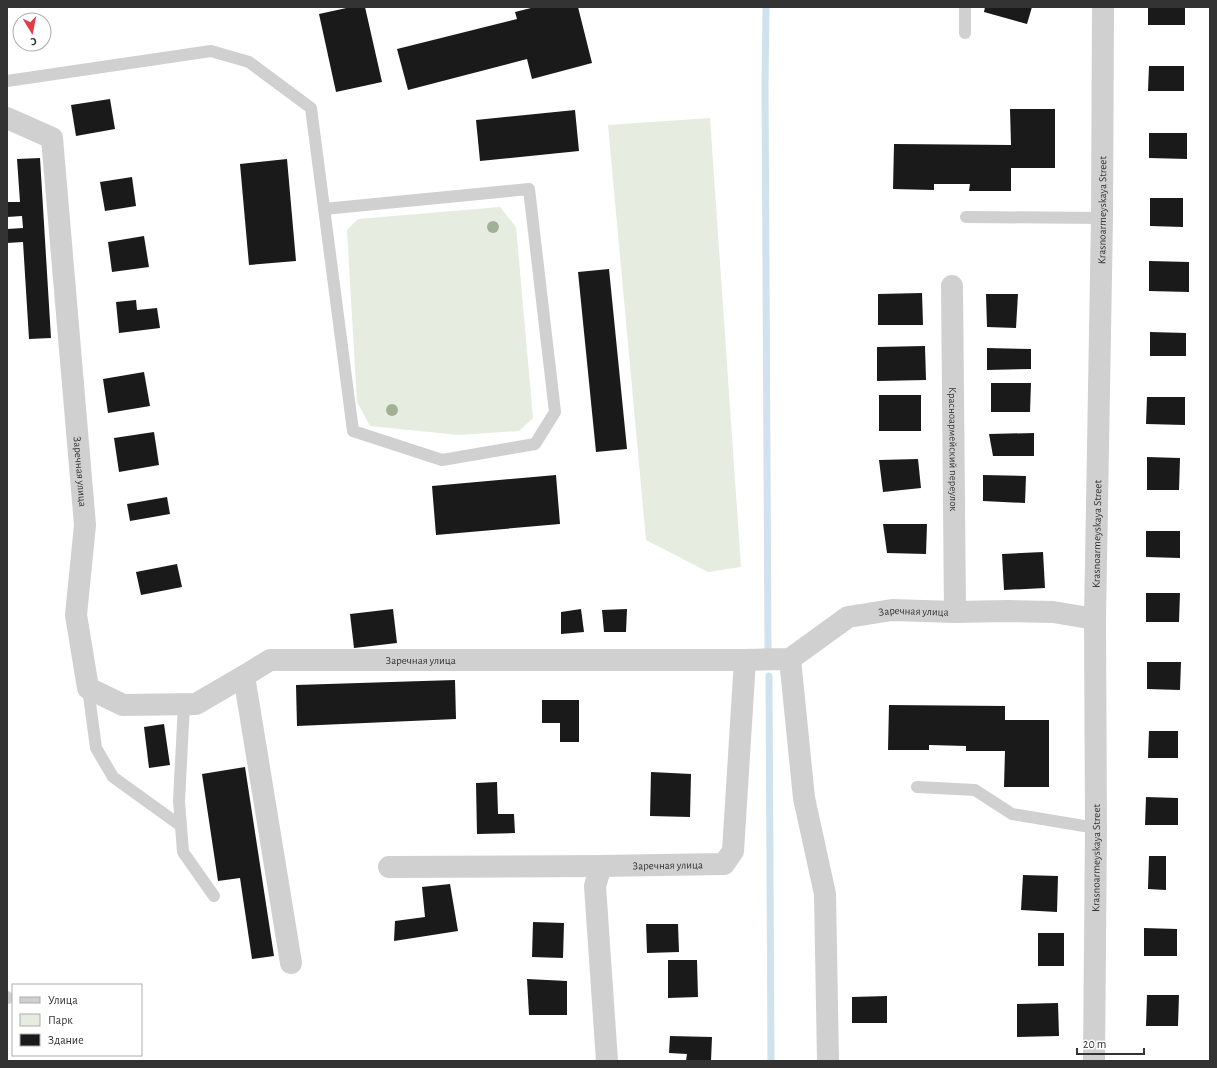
<svg xmlns="http://www.w3.org/2000/svg" width="1217" height="1068" font-family="'Alegreya Sans',sans-serif">
	<style>
		.green { fill: #e6ecdf }
		.lines { fill: none; stroke-linecap: round; stroke-linejoin: round }
		.stream { stroke: #cfe2ee; stroke-width: 7 }
		.building { fill: #1a1a1a }
		.lane { stroke: #d0d0d0; stroke-width: 12 }
		.street { stroke: #d0d0d0; stroke-width: 22 }
		.tree { fill: #a2b095 }
		.labels { text-anchor: middle; stroke-width: 4; stroke-linejoin: round; paint-order: stroke }
		.street-label { font-size: 11px; fill: #333; stroke: #fff }
	</style>
	<rect width="100%" height="100%" fill="#fff"/>
	<g class="green">
		<path d="M710,118l31,449 -33,5 -62,-32 -38,-415z"/>
		<path d="M500,207l16,20 17,191 -14,13 -60,4 -89,-9 -13,-24 -10,-172 11,-11z"/>
	</g>
	<g class="lines">
		<g class="stream">
			<path d="M766,7l-1,78 3,564"/>
			<path d="M769,676l2,385"/>
		</g>
	</g>
	<g class="building">
		<path d="M351,7h14l17,75 -46,10 -17,-78z"/>
		<path d="M535,7h43l14,56 -60,16 -5,-20 -119,31 -11,-41 120,-30 -2,-7z"/>
		<path d="M985,7h47l-5,17 -43,-12z"/>
		<rect x="1148" y="7" width="37" height="18"/>
		<path d="M1149,66h35v25h-36z"/>
		<path d="M110,99l5,30 -39,7 -5,-31z"/>
		<path d="M1010,109h45v59h-44v23h-42l1,-7h-36v6l-41,-1 1,-45 117,1z"/>
		<path d="M575,110l4,41 -99,10 -4,-41z"/>
		<path d="M1149,133h38v26l-38,-1z"/>
		<path d="M40,158l11,180 -22,1 -6,-97 -16,1v-14l16,-1 -1,-12 -15,1v-15h13l-3,-43z"/>
		<path d="M287,159l9,102 -47,4 -9,-101z"/>
		<path d="M132,177l4,29 -31,5 -5,-29z"/>
		<path d="M1150,198h33v29l-33,-1z"/>
		<path d="M144,236l5,31 -37,5 -4,-30z"/>
		<path d="M1149,261l40,1v30l-40,-1z"/>
		<path d="M609,269l18,180 -31,3 -18,-180z"/>
		<path d="M922,293l1,32h-45v-31z"/>
		<path d="M986,294h32l-2,34 -29,-1z"/>
		<path d="M136,300l1,10 20,-2 3,20 -41,5 -3,-31z"/>
		<path d="M1150,332l36,1v23h-36z"/>
		<path d="M925,346l1,34 -49,1v-34z"/>
		<path d="M987,348l44,1v20l-44,1z"/>
		<path d="M144,372l6,34 -42,7 -5,-34z"/>
		<path d="M991,383h40l-1,29h-39z"/>
		<rect x="879" y="395" width="42" height="36"/>
		<path d="M1147,397h38v28l-39,-1z"/>
		<path d="M154,432l5,33 -40,7 -5,-34z"/>
		<path d="M1034,433v23h-41l-4,-22z"/>
		<path d="M1147,457l33,1 -1,32h-32z"/>
		<path d="M918,459l3,29 -38,4 -4,-32z"/>
		<path d="M556,475l4,49 -124,11 -4,-49z"/>
		<path d="M983,475l43,1 -1,27 -42,-2z"/>
		<path d="M167,497l3,17 -40,7 -3,-17z"/>
		<path d="M883,524h44l-1,30 -39,-1z"/>
		<path d="M1146,531h34v27l-34,-1z"/>
		<path d="M1043,552l2,36 -41,2 -2,-36z"/>
		<path d="M177,564l5,23 -41,8 -5,-23z"/>
		<path d="M1146,593h34l-1,29h-33z"/>
		<path d="M393,609l4,34 -43,5 -4,-34z"/>
		<path d="M581,609l3,23 -23,2v-22z"/>
		<path d="M627,609l-1,23h-22l-2,-22z"/>
		<path d="M1147,662h34l-1,28 -33,-1z"/>
		<path d="M455,680l1,39 -159,7 -1,-41z"/>
		<path d="M542,700h37v42h-19v-19h-18z"/>
		<path d="M889,705l116,1v14h44v67h-45l1,-36h-39v-5l-37,-1v5h-41z"/>
		<path d="M164,724l6,41 -21,3 -5,-41z"/>
		<path d="M1149,731h29v27h-30z"/>
		<path d="M245,767l29,189 -22,3 -12,-81 -22,3 -16,-107z"/>
		<path d="M651,772l40,2 -1,43 -40,-1z"/>
		<path d="M497,782l1,32h16l1,19 -38,1 -1,-51z"/>
		<path d="M1146,797l32,1v27h-33z"/>
		<path d="M1149,856h17v34l-18,-1z"/>
		<path d="M1023,875l35,1 -1,36 -36,-2z"/>
		<path d="M450,884l8,47 -64,10 1,-20 30,-4 -3,-30z"/>
		<path d="M533,922l31,1 -1,35 -31,-1z"/>
		<path d="M646,924h32l1,28 -32,1z"/>
		<path d="M1144,928l33,1v27h-33z"/>
		<rect x="1038" y="933" width="26" height="33"/>
		<path d="M668,960h29l1,37 -30,1z"/>
		<path d="M527,979l40,2v34h-38z"/>
		<path d="M1147,995h32l-1,31h-32z"/>
		<path d="M887,996v27h-35v-26z"/>
		<path d="M1058,1003l1,33 -42,1v-33z"/>
		<path d="M670,1036l42,1 -1,24h-25l1,-7 -18,-1z"/>
	</g>
	<g class="lines">
		<g class="lane">
			<path d="M965,7v26"/>
			<path d="M7,81l204,-30 38,11 62,46 42,323 89,29 93,-16 20,-32 -26,-223 -205,20"/>
			<path d="M966,217l136,1"/>
			<path d="M88,688l8,60 17,29 68,49"/>
			<path d="M184,704l-5,97 4,51 31,44"/>
			<path d="M917,787l58,3 37,24 84,14"/>
			<path d="M7,997l1,1"/>
		</g>
		<g class="street">
			<path id="s1" d="M7,118l45,20 33,387 -9,90 12,73 35,17 73,-1 48,-28"/>
			<path id="s2" d="M952,286l3,326"/>
			<path d="M790,659l14,139 21,96 3,167"/>
			<path d="M389,867l212,-1"/>
			<path id="s3" d="M291,963l-47,-287 26,-16h475l45,-1 58,-42 44,-7 63,2 53,-1 45,1 42,7"/>
			<path id="s4" d="M607,1061l-12,-175 6,-20 123,-2 9,-13 12,-191"/>
			<path id="s5" d="M1094,1061l2,-233 -1,-209 7,-401 1,-211"/>
		</g>
	</g>
	<g class="tree">
		<circle cx="493" cy="227" r="6"/>
		<circle cx="392" cy="410" r="6"/>
	</g>
	<g class="labels">
		<g class="street-label">
			<text dy="4" stroke="none"><textPath href="#s5" startOffset="851">Krasnoarmeyskaya Street</textPath></text>
			<text dy="4" stroke="none"><textPath href="#s2" startOffset="163">Красноармейский переулок</textPath></text>
			<text dy="4" stroke="none"><textPath href="#s1" startOffset="384">Заречная улица</textPath></text>
			<text dy="4" stroke="none"><textPath href="#s5" startOffset="527">Krasnoarmeyskaya Street</textPath></text>
			<text dy="4" stroke="none"><textPath href="#s3" startOffset="979">Заречная улица</textPath></text>
			<text dy="4" stroke="none"><textPath href="#s3" startOffset="472">Заречная улица</textPath></text>
			<text dy="4" stroke="none"><textPath href="#s5" startOffset="203">Krasnoarmeyskaya Street</textPath></text>
			<text dy="4" stroke="none"><textPath href="#s4" startOffset="263">Заречная улица</textPath></text>
		</g>
	</g>
	<rect width="1217" height="1068" fill="none" stroke="#333333" stroke-width="16"/>
	<rect x="12" y="984" width="130" height="72" fill="#ffffff" stroke="#adadad"/>
	<rect x="20" y="997" width="20" height="6" fill="#d0d0d0" stroke="#adadad"/>
	<text x="48" y="1004" font-size="12" fill="#333333">Улица</text>
	<rect x="20" y="1014" width="20" height="12" fill="#e6ecdf" stroke="#adadad"/>
	<text x="48" y="1024" font-size="12" fill="#333333">Парк</text>
	<rect x="20" y="1034" width="20" height="12" fill="#1a1a1a" stroke="#adadad"/>
	<text x="48" y="1044" font-size="12" fill="#333333">Здание</text>
	<g transform="translate(32 32) rotate(170)"><circle r="19" fill="#ffffff" stroke="#adadad"/>
	<path d="M0-3L7 15L0 10L-7 15Z" fill="#e63946"/>
	<text y="-6" font-size="11" font-weight="bold" text-anchor="middle" fill="#333333">С</text>
	</g>
	<path d="M1077 1048v6h67v-6" fill="none" stroke="#333333" stroke-width="2"/>
	<text x="1083" y="1048" font-size="12" fill="#333333" stroke="#ffffff" stroke-width="3" paint-order="stroke">20 m</text>
</svg>
